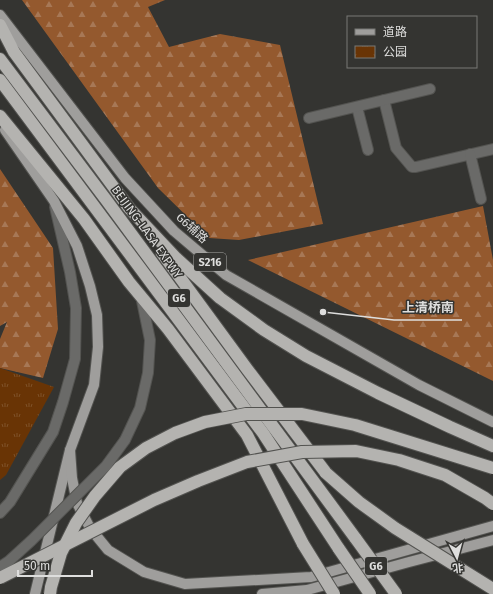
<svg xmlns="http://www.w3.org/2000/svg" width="493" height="594" font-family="'Fira Sans','Noto Sans SC',sans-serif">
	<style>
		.forest { fill: url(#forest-firs) }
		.park { fill: url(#park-tufts) }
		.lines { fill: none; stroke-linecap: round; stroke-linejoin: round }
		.minor-casing { stroke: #535350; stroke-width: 12 }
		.major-casing { stroke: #535350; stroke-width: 12 }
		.highway-casing { stroke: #535350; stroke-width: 14 }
		.minor { stroke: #6a6a68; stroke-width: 10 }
		.major { stroke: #9f9e9c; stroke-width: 10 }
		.highway { stroke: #b4b3b0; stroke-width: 12 }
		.minor-bridge-casing { stroke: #535350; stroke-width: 12; stroke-linecap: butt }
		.highway-bridge-casing { stroke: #535350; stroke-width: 14; stroke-linecap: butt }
		.minor-bridge { stroke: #6a6a68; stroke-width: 10 }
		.highway-bridge { stroke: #b4b3b0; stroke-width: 12 }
		.labels { text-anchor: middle; stroke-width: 3; stroke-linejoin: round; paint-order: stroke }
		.shield { fill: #343431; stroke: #ababa9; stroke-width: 1 }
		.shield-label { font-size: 11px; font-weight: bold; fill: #dededd }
		.street-label { font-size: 12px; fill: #dededd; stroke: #343431 }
		.leader { fill: none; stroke: #dededd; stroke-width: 1.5 }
		.callout-dot { fill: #dededd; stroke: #343431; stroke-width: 1.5 }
		.callout-label { font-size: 13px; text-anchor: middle; font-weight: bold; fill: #dededd; stroke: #343431; stroke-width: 3; stroke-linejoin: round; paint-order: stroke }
	</style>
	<defs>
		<pattern id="forest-firs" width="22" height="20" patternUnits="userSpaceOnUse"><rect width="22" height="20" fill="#94592e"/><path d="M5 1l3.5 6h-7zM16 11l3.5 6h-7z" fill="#a77856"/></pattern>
		<pattern id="park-tufts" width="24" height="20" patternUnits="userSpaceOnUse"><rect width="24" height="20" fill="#693405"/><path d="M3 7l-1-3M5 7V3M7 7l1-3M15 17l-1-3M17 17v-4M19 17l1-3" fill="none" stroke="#7e5129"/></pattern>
	</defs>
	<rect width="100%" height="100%" fill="#343431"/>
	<g class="forest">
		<path d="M22,0h143l-17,7 21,40 51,-13 60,11 43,179 -84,16 -30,-2 -51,-50z"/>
		<path d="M0,169l53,79 5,81 -15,49 -43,-10v-29l7,-17 -7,4z"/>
		<path d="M483,206l10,54v121l-245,-121z"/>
	</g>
	<path class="park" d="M0,368l54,19 -48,88 -6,5z"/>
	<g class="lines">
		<defs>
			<g id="minor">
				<path d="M384,100l12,48 16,19h4l77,-18"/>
				<path d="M357,107l11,43"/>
				<path d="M309,118l121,-29"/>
				<path d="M470,154l11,45"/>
				<path d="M125,440l15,-32 8,-35 2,-33 -9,-44"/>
				<path d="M0,513l10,-11 43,-70 10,-30 12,-43 1,-51 -6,-36 -15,-65"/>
			</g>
			<g id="major">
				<path d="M0,15l125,163 49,53 52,44 193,110 74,37"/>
				<path d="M5,130l49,71 23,45 13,40 7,29 1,32 -4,38 -24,65 -35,144"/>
				<path d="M70,450l2,28 5,25 13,25 18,22 36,22 41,12 126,-7 182,-51"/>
				<path d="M262,594l45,-4 102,-28 84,-22"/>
			</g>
			<g id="highway">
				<path d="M0,25l14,27 115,156 47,50 44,40 44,32 42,26 72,37 72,34 43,19"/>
				<path d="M0,59l107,142 249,338"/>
				<path d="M0,80l263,353 76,116"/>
				<path d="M0,116l84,103 45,63 39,47 79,106 56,109"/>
				<path d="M162,253l85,116 79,104"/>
			</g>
		</defs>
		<use href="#minor" class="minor-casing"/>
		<use href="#major" class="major-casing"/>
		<use href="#highway" class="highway-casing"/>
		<use href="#minor" class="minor"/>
		<use href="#major" class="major"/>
		<use href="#highway" class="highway"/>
		<defs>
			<path id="minor-bridge" d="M0,567l9,-6 23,-21 74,-74 19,-26"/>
			<g id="highway-bridge">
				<path d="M326,473l33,29 36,26 98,61"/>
				<path d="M356,539l40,55"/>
				<path d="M303,544l31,50"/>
				<path d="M339,549l31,45"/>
				<path d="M0,578l154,-78 44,-19 49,-19 55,-10 54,-1 43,9 46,15 40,23 8,6"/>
				<path d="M50,594l1,-7 10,-34 15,-30 19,-27 25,-29 26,-19 29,-15 30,-11 41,-8h56l53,11 138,43"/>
			</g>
		</defs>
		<use href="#minor-bridge" class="minor-bridge-casing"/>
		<use href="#highway-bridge" class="highway-bridge-casing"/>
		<use href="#minor-bridge" class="minor-bridge"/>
		<use href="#highway-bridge" class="highway-bridge"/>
	</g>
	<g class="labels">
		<g class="shield">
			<rect x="194" y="253" width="32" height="18" rx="3"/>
			<rect x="168" y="289" width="22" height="18" rx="3"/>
			<rect x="365" y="557" width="22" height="18" rx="3"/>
		</g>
		<g class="shield-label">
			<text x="210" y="266">S216</text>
			<text x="179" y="302">G6</text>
			<text x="376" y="570">G6</text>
		</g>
		<g class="street-label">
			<text transform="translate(192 228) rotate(42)" y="4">G6辅路</text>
			<text transform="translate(147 232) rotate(54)" y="4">BEIJING-LASA EXPWY</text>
		</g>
	</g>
	<path class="leader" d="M323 312L394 320H462"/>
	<circle class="callout-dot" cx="323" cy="312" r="4"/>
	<g class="callout-label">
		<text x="428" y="312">上清桥南</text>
	</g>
	<rect x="347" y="16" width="130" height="52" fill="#343431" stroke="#787876"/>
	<rect x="355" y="29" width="20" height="6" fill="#9f9e9c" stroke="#787876"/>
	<text x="383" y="36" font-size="12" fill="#dededd">道路</text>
	<rect x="355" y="46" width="20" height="12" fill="url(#park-tufts)" stroke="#787876"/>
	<text x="383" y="56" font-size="12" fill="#dededd">公园</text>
	<g transform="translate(457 558) rotate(174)" stroke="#343431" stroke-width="3" paint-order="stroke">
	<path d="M0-3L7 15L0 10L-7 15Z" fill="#dededd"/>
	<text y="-6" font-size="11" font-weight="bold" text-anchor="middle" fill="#dededd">北</text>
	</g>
	<path d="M18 570v6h74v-6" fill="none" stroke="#dededd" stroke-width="2"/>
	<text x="24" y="570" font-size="12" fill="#dededd" stroke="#343431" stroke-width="3" paint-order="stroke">50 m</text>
</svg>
